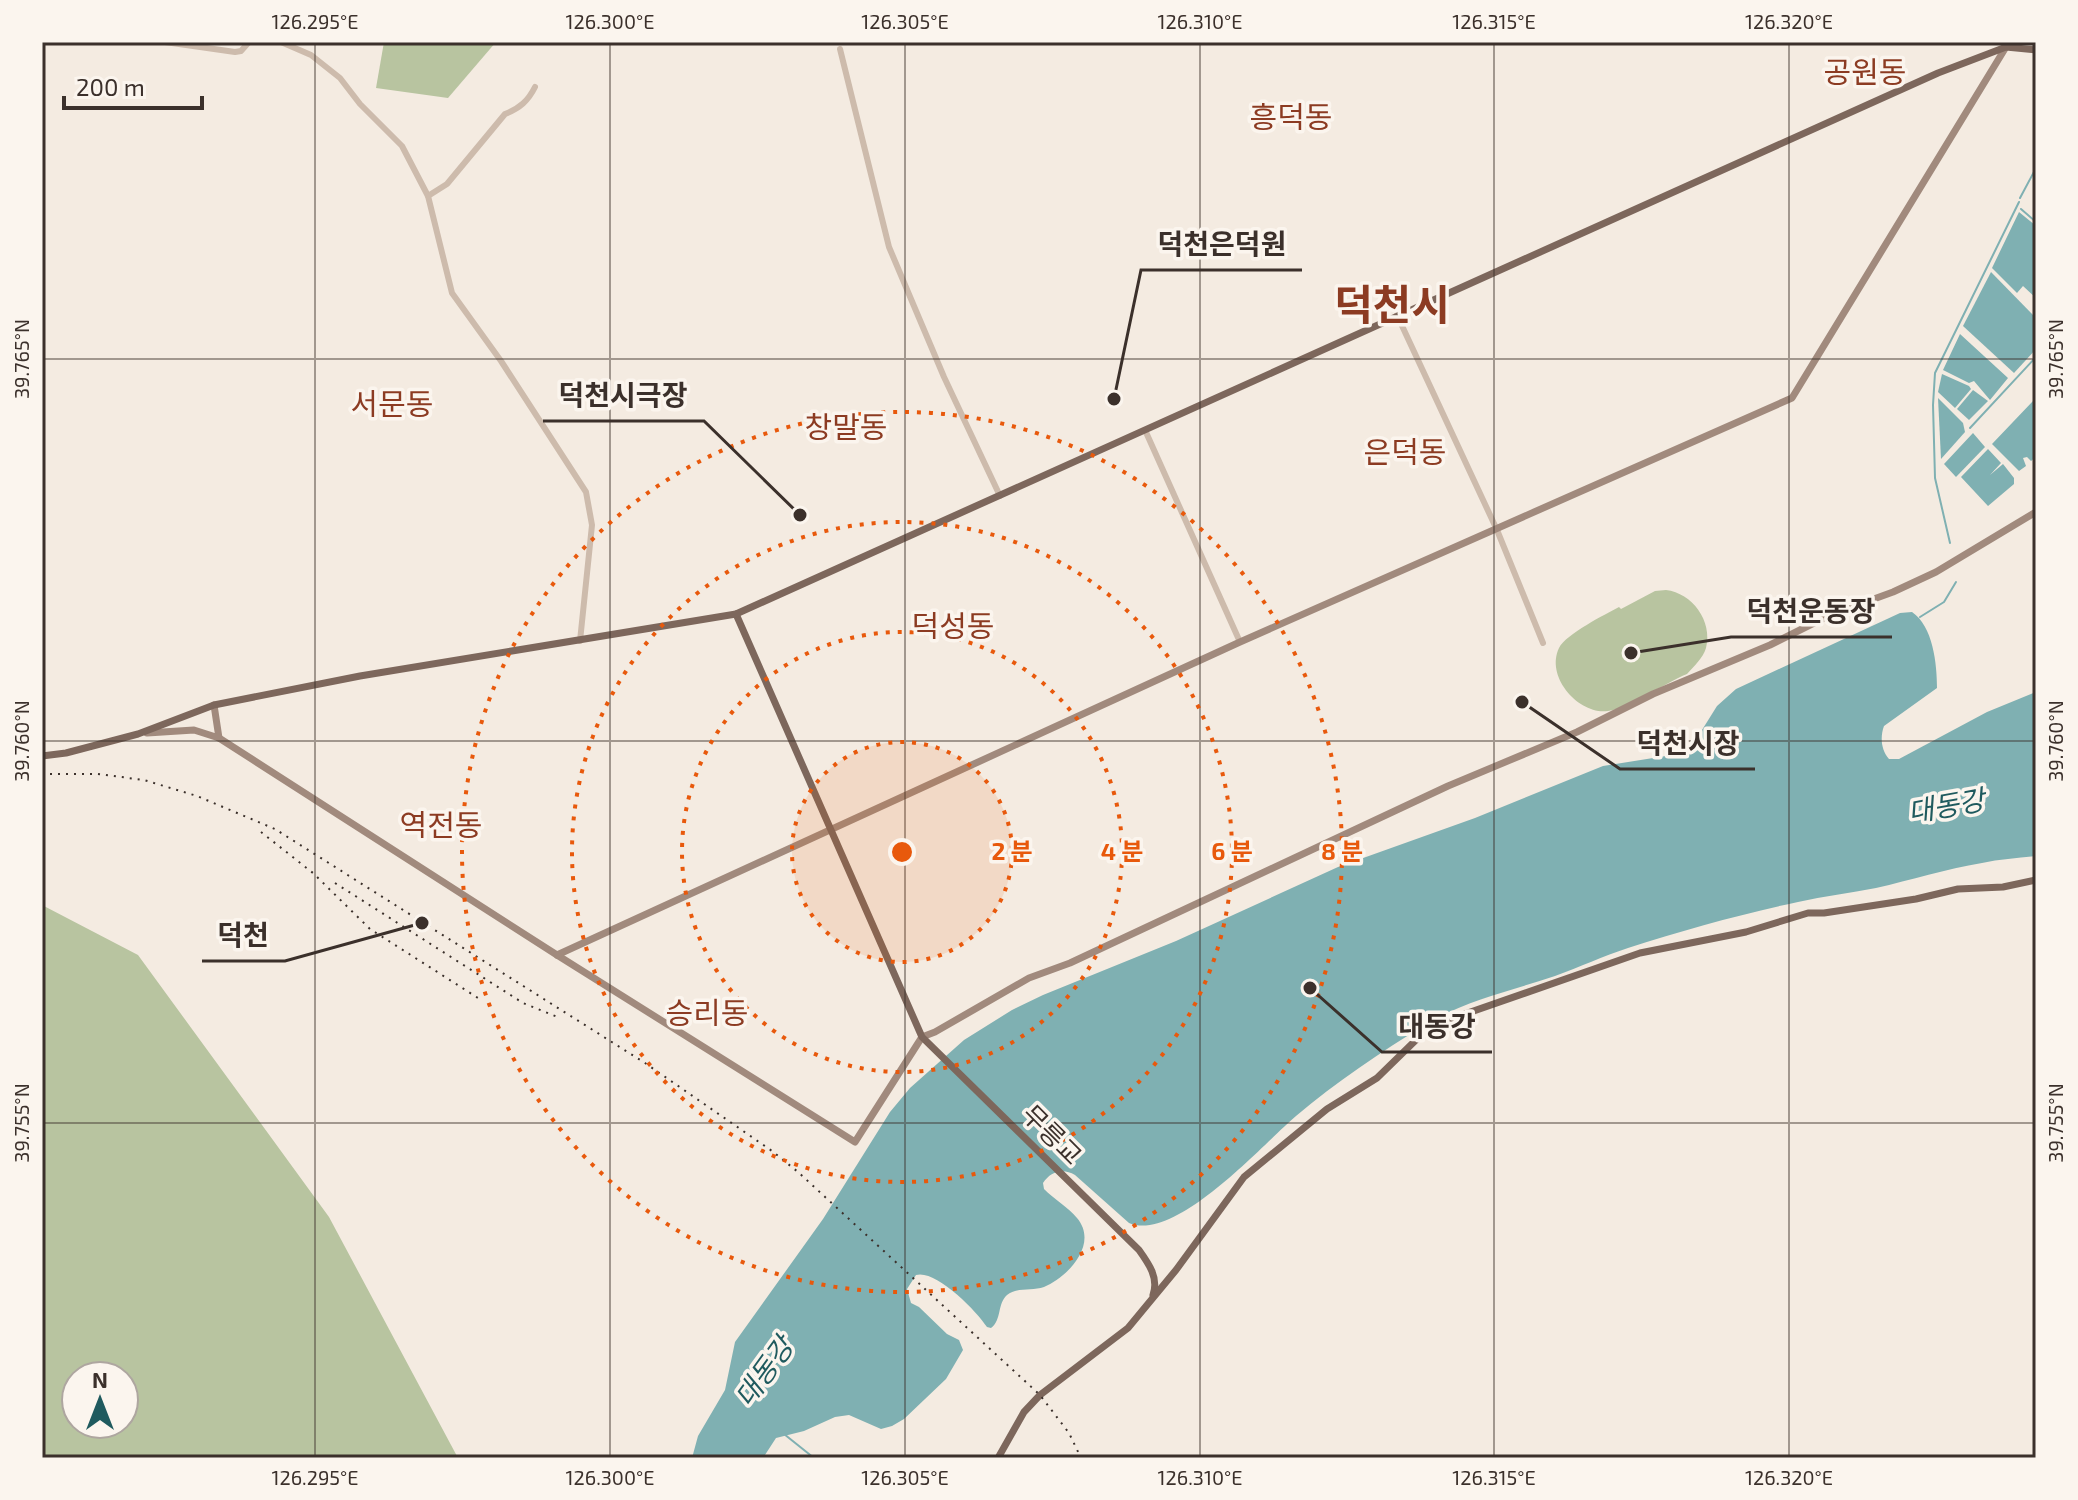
<svg xmlns="http://www.w3.org/2000/svg" width="2078" height="1500" font-family="'Exo 2','Noto Sans KR',sans-serif">
	<style>
		.green { fill: #b8c4a0; fill-rule: evenodd }
		.water { fill: #7fb0b2 }
		.lines { fill: none; stroke-linecap: round; stroke-linejoin: round }
		.stream { stroke: #7fb0b2; stroke-width: 2 }
		.tertiary { stroke: #cdbbac; stroke-width: 6 }
		.secondary { stroke: #a18a7d; stroke-width: 7 }
		.primary { stroke: #7d675c; stroke-width: 7 }
		.rail { stroke: #3b302b; stroke-width: 2; stroke-dasharray: 2 6; stroke-linecap: butt }
		.ticks { fill: none; stroke: #3b302b; stroke-width: 2; stroke-opacity: 0.45 }
		.ring { fill: none; stroke: #e8590c; stroke-width: 4; stroke-dasharray: 4 8 }
		.labels { text-anchor: middle; stroke-width: 7; stroke-linejoin: round; paint-order: stroke }
		.street-label { font-size: 26px; fill: #3b302b; stroke: #fbf5ee }
		.water-label { font-size: 28px; font-style: italic; fill: #1f5a5e; stroke: #fbf5ee }
		.quarter-label { font-size: 30px; fill: #8c3b22; stroke: #fbf5ee }
		.town-label { font-size: 42px; font-weight: bold; fill: #8c3b22; stroke: #fbf5ee }
		.centre { fill: #e8590c; stroke: #fbf5ee; stroke-width: 4 }
		.ring-label { font-size: 24px; text-anchor: middle; font-weight: bold; fill: #e8590c; stroke: #fbf5ee; stroke-width: 7; stroke-linejoin: round; paint-order: stroke }
		.leader { fill: none; stroke: #3b302b; stroke-width: 3 }
		.callout-dot { fill: #3b302b; stroke: #fbf5ee; stroke-width: 3 }
		.callout-label { font-size: 28px; text-anchor: middle; font-weight: bold; fill: #3b302b; stroke: #fbf5ee; stroke-width: 7; stroke-linejoin: round; paint-order: stroke }
		.neatline { fill: none; stroke: #3b302b; stroke-width: 3 }
		.ticks-label { font-size: 20px; text-anchor: middle; fill: #3b302b }
	</style>
	<rect width="100%" height="100%" fill="#f4ebe1"/>
	<g class="green">
		<path d="M384,42h112l-48,56 -72,-10z"/>
		<path d="M1666,590c26,3 47,31 40,58 -3,10 -12,18 -19,26 -22,9 -58,34 -79,37 -29,4 -63,-34 -49,-63 7,-14 47,-34 60,-41l2,2 34,-18z"/>
		<path d="M42,905l96,50 191,262 129,241h-416zM124,1376v48h-48v-48z"/>
	</g>
	<g class="water">
		<path d="M2019,212l17,14v72l-13,-12 -6,7 -25,-25z"/>
		<path d="M1991,272l45,46v31l-22,24 -51,-47z"/>
		<path d="M1960,334l48,44 -18,22 -16,-19 -5,2 -26,-13z"/>
		<path d="M1942,374l27,12 2,3 -16,19 -17,-16z"/>
		<path d="M1973,390l15,11 -19,19 -12,-11z"/>
		<path d="M1938,398l25,25 2,9 -24,27z"/>
		<path d="M2033,401l3,2v54l-5,4 -4,-4 -4,1 3,8 -7,5 -27,-27z"/>
		<path d="M1973,433l12,14 -29,30 -12,-13z"/>
		<path d="M1988,449l13,14 -11,12 13,-11 11,14v6l-26,22 -27,-29z"/>
		<path d="M1912,612c21,14 25,52 25,76l-53,38c-4,11 -3,24 5,33h10l88,-47 49,-20v164c-18,2 -36,3 -54,7 -36,6 -71,17 -106,25 -26,5 -52,8 -78,14 -57,12 -114,28 -170,46 -25,8 -48,19 -73,28 -44,15 -90,24 -130,49 -44,27 -89,57 -129,91 -32,27 -120,127 -167,107l-54,-48c-12,-7 -24,-4 -32,8l1,6c10,10 24,18 33,29 22,26 -9,59 -33,69 -12,4 -27,0 -37,8 -10,9 -5,25 -16,33l-4,-1c-11,-17 -52,-58 -71,-52l-9,14 4,14 8,4 28,27 12,6 4,10 -17,29 -42,40 -12,7 -11,3 -32,-14 -14,2 -31,14 -28,7 -13,20h-71l6,-22 27,-46 10,-48 88,-123 67,-107 20,-24 54,-48 48,-30 31,-15 133,-54 162,-74 137,-49 128,-52 69,-11 15,-7 10,-10 20,-32 19,-17 164,-76z"/>
	</g>
	<g class="lines">
		<g class="stream">
			<path d="M2020,198l16,-30"/>
			<path d="M2021,209l15,13"/>
			<path d="M1970,428l66,-71"/>
			<path d="M1950,543l-15,-65 -2,-73 2,-32 84,-171"/>
			<path d="M1920,617l24,-15 12,-20"/>
			<path d="M784,1434l30,24"/>
		</g>
		<g class="tertiary">
			<path d="M165,42l70,10 6,-1 8,-9"/>
			<path d="M281,42l30,13 29,23 20,26 42,42 26,50 24,97 49,68 85,131 6,33 -12,116"/>
			<path d="M840,49l49,198 55,130 56,119"/>
			<path d="M428,196l19,-12 58,-70c15,-6 23,-13 30,-27"/>
			<path d="M1397,315l100,215 46,113"/>
			<path d="M1145,430l95,212"/>
		</g>
		<g class="secondary">
			<path d="M214,705l5,33"/>
			<path d="M147,733l47,-3 25,8 338,217 298,187 67,-105 13,-5 94,-54 41,-15 378,-177 129,-54 76,-38 117,-49 60,-30 63,-23 43,-20 100,-60"/>
			<path d="M557,955l683,-313 552,-244 214,-351"/>
		</g>
		<g class="primary">
			<path d="M736,614l186,423 217,213c10,14 20,28 14,45"/>
			<path d="M42,756l24,-3 72,-19 76,-29 146,-29 376,-62 1202,-541 68,-26 30,3"/>
			<path d="M998,1458l26,-46 16,-17 88,-67 48,-58 68,-93 83,-68 50,-31 41,-40 24,-16 198,-69 106,-21 62,-19h16l92,-14 42,-10 45,-2 33,-7"/>
		</g>
		<g class="rail">
			<path d="M42,774h56l46,6 53,16 78,33 370,234 127,88 26,21 242,223 29,38 12,25"/>
			<path d="M261,832l52,41 57,56 108,69"/>
			<path d="M335,883l188,120 37,15"/>
		</g>
	</g>
	<path class="ticks" d="M315,42v1416M610,42v1416M905,42v1416M1200,42v1416M1494,42v1416M1789,42v1416M42,359h1994M42,741h1994M42,1123h1994"/>
	<circle cx="902" cy="852" r="110" fill="#e8590c" fill-opacity=".12"/>
	<g class="ring">
		<circle cx="902" cy="852" r="110"/>
		<circle cx="902" cy="852" r="220"/>
		<circle cx="902" cy="852" r="330"/>
		<circle cx="902" cy="852" r="440"/>
	</g>
	<g class="labels">
		<g class="street-label">
			<text transform="translate(1052 1135) rotate(45)" y="9">무릉교</text>
		</g>
		<g class="water-label">
			<text transform="translate(1946 806) rotate(-10)" y="10">대동강</text>
			<text transform="translate(764 1372) rotate(-54)" y="10">대동강</text>
		</g>
		<g class="quarter-label">
			<text x="1865" y="83">공원동</text>
			<text x="1291" y="128">흥덕동</text>
			<text x="392" y="415">서문동</text>
			<text x="846" y="438">창말동</text>
			<text x="1405" y="463">은덕동</text>
			<text x="953" y="637">덕성동</text>
			<text x="441" y="836">역전동</text>
			<text x="707" y="1024">승리동</text>
		</g>
		<g class="town-label">
			<text x="1392" y="320">덕천시</text>
		</g>
	</g>
	<circle cx="902" cy="852" r="12" class="centre"/>
	<g class="ring-label">
		<text x="1012" y="860">2 분</text>
		<text x="1122" y="860">4 분</text>
		<text x="1232" y="860">6 분</text>
		<text x="1342" y="860">8 분</text>
	</g>
	<path class="leader" d="M1114 399L1141 270H1302M800 515L704 421H543M1631 653L1731 637H1892M1522 702L1620 769H1755M422 923L285 961H202M1310 988L1382 1052H1492"/>
	<g class="callout-dot">
		<circle cx="1114" cy="399" r="8"/>
		<circle cx="800" cy="515" r="8"/>
		<circle cx="1631" cy="653" r="8"/>
		<circle cx="1522" cy="702" r="8"/>
		<circle cx="422" cy="923" r="8"/>
		<circle cx="1310" cy="988" r="8"/>
	</g>
	<g class="callout-label">
		<text x="1222" y="254">덕천은덕원</text>
		<text x="623" y="405">덕천시극장</text>
		<text x="1811" y="621">덕천운동장</text>
		<text x="1688" y="753">덕천시장</text>
		<text x="243" y="945">덕천</text>
		<text x="1437" y="1036">대동강</text>
	</g>
	<rect width="2078" height="1500" fill="none" stroke="#fbf5ee" stroke-width="88"/>
	<g transform="translate(100 1400)"><circle r="38" fill="#fbf5ee" stroke="#aea6a0" stroke-width="2"/>
	<path d="M0-6L14 30L0 20L-14 30Z" fill="#1f5a5e"/>
	<text y="-12" font-size="22" font-weight="bold" text-anchor="middle" fill="#3b302b">N</text>
	</g>
	<path d="M64 96v12h138v-12" fill="none" stroke="#3b302b" stroke-width="4"/>
	<text x="76" y="96" font-size="24" fill="#3b302b" stroke="#fbf5ee" stroke-width="6" paint-order="stroke">200 m</text>
	<rect x="44" y="44" width="1990" height="1412" class="neatline"/>
	<g class="ticks-label">
		<text x="315" y="29">126.295°E</text>
		<text x="610" y="29">126.300°E</text>
		<text x="905" y="29">126.305°E</text>
		<text x="1200" y="29">126.310°E</text>
		<text x="1494" y="29">126.315°E</text>
		<text x="1789" y="29">126.320°E</text>
		<text transform="translate(22 359) rotate(-90)" y="7">39.765°N</text>
		<text transform="translate(2056 359) rotate(-90)" y="7">39.765°N</text>
		<text transform="translate(22 741) rotate(-90)" y="7">39.760°N</text>
		<text transform="translate(2056 741) rotate(-90)" y="7">39.760°N</text>
		<text transform="translate(22 1123) rotate(-90)" y="7">39.755°N</text>
		<text transform="translate(2056 1123) rotate(-90)" y="7">39.755°N</text>
		<text x="315" y="1485">126.295°E</text>
		<text x="610" y="1485">126.300°E</text>
		<text x="905" y="1485">126.305°E</text>
		<text x="1200" y="1485">126.310°E</text>
		<text x="1494" y="1485">126.315°E</text>
		<text x="1789" y="1485">126.320°E</text>
	</g>
</svg>
